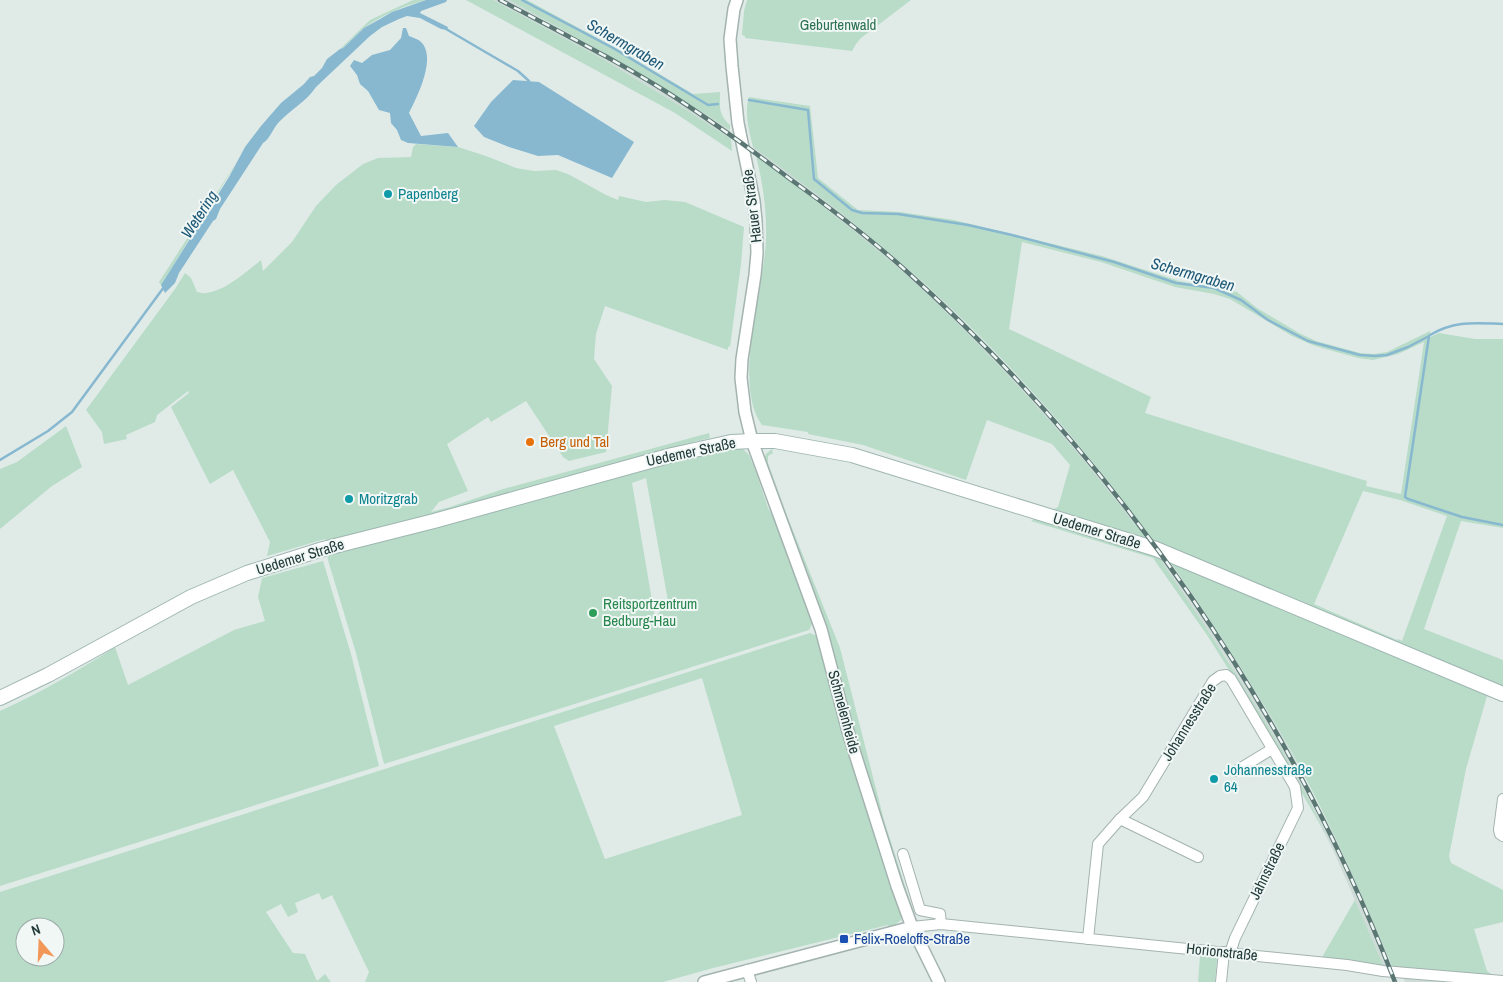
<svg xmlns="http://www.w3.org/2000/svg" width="1503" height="982" font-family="'Archivo Narrow',sans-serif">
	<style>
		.built { fill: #cedbd7 }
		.green { fill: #b8dcc8; fill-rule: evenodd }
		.water { fill: #87b8d0 }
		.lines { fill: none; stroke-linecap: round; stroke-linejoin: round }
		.stream { stroke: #87b8d0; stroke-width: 2.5 }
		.minor-casing { stroke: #a3b3b0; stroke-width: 12 }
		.tertiary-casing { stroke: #a3b3b0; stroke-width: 14 }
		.secondary-casing { stroke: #9fb6b2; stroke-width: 16 }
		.minor { stroke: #fff; stroke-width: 10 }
		.tertiary { stroke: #fff; stroke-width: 11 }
		.secondary { stroke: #fff; stroke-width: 14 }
		.rail-casing { stroke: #5b7774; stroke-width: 4.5 }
		.rail { stroke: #f0f7f5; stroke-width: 2.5; stroke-dasharray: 8; stroke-linecap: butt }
		.culture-dot { fill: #0f9aa8; stroke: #f0f7f5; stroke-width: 2 }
		.food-dot { fill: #e8710a; stroke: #f0f7f5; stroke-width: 2 }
		.leisure-dot { fill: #2e9e5b; stroke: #f0f7f5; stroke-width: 2 }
		.transit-dot { fill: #1a4fb4; stroke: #f0f7f5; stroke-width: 2 }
		.labels { text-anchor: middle; stroke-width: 4; stroke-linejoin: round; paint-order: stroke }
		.park-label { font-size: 15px; fill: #2b7152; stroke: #f0f7f5 }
		.culture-label { font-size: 15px; fill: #0d838f; stroke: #f0f7f5; text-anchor: start }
		.street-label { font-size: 15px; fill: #213b38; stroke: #f0f7f5 }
		.food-label { font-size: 15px; fill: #c56008; stroke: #f0f7f5; text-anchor: start }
		.leisure-label { font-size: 15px; fill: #27864d; stroke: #f0f7f5; text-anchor: start }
		.transit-label { font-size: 15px; fill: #164399; stroke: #f0f7f5; text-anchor: start }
		.water-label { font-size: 16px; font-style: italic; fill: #1b5776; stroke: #f0f7f5 }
	</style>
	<rect width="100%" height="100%" fill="#e0ebe8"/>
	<g class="built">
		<path d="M493,0h16l100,55 71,42 50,33 1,9 -54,-35 -76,-46z"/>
		<path d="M753,147l52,37 46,37 48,40 54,49 67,69 40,45 42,50 43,54 -10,-3 -80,-97 -40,-45 -67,-69 -54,-48 -48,-41 -45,-36 -45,-33z"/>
		<path d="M1160,560l11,3 32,46 29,44 54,89 47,91 23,46 37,89 -9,-1 -50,-115 -41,-81 -66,-112z"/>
		<path d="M1403,977h8l42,5h-48z"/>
	</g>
	<g class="green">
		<path d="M413,0h13c-22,6 -45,15 -63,29 -7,6 -14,13 -20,19l-3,1 30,-29z"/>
		<path d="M466,0h27l108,58 76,46 54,35 1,12 -57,-38z"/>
		<path d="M509,0h18l87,47 79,47 27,-2c0,15 -2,22 10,33v5c-72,-47 -146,-89 -221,-130z"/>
		<path d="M747,0h164l-50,38 -5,6 -4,7 -107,-13v-2l-3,-1 2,-24z"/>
		<path d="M749,97l61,9 8,72 40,32 42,2 54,8 148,36 77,25 58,11 20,16 42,25 17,8 44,12 14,1 13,-2 43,-21v6l9,-4 36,6h28v189l-42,-7 -37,108 79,31v29l-455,-177 10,-5 12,-42 -18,-21 -65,-24 -21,60 -103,-35 -55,-11v-2l-46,-7c-30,-40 2,-137 4,-185 1,-29 -3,-56 -10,-84 67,49 134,101 193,159 67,66 130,136 186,210l9,3c-56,-76 -124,-154 -192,-219 -62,-59 -129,-112 -199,-162 -4,-16 -9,-34 -4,-50zM1022,242l79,20 74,25 39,7 16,5 62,37 23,10 43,12 15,2 25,-6 26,-12 -23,152 -35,-8 1,-5 -97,-29 -125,-39 6,-16 -142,-68zM1363,491l37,9 47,16 -45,125 -4,-2 -1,1 -83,-36z"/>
		<path d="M416,144l42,3 28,9 30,12 18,3 22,-1 12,4 38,21 12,5 1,-4 27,6 19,-2 20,2 59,25 -3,37 -11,83 -2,-1v4l-123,-44 -9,28 -2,25 18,27 -6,66 -37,9 -6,-4 -37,-56 -35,21 -3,-5 -41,27 21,47 -29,11 -8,10 19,-5 53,-18 206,-56 1,5 -17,4 -100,31 -266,71 -2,-5 -58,17 3,-14 -37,-72 -23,14 -39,-77 18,-14 -1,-2 -31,24 -2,7 -29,13 1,4 -23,5 -2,-12 -16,-22 89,-121 10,-16 6,5 6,14c20,7 49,-20 64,-32l2,11 29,-29 24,-36 20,-21 27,-21 15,-6 33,-1 2,-10z"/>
		<path d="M242,154l-81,131 -2,-3z"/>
		<path d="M66,426l16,41 -30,19 -52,43v-60l17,-7z"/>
		<path d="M740,446l9,9 7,17 12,36 15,26 31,86 -5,10 -425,134 -28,-111 -28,-93 -1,-5 3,-4 381,-102zM646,478l22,123 -13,17 -23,-135z"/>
		<path d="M772,449l1,4 -5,3v7l20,55 52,130 44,172 30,94 -4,-1 -146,-454 2,-5z"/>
		<path d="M1039,516l117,37 347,145v4l-16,-6 -21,73 -17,87 2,7 52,27v32l-29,7 13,42 6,4 -100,-7c-33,-77 -66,-154 -107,-226 -36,-61 -74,-121 -115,-179l-10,-2c47,68 92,137 132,209 12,21 22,43 33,65l-70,-122 -49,-78 -54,-77 -122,-37z"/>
		<path d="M323,561l28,93 28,112 -379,120v-175c40,-18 78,-40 115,-64l13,38 106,-55 31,-9 -7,-24 4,-19z"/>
		<path d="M810,633l9,4 82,273v10l-12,9 -1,-4 -175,43 -50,14h-298l4,-10 -37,-77 -10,5 -3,-7 -24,10 3,9 -10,5 -7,-13 -15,8 27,41 12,1 12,27 8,-7 6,8h-331v-90zM702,678l40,137 -137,44 -51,-133zM25,927h30v30h-30z"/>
		<path d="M1355,900l29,67 -63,-8z"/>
		<path d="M1200,956l13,1 4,2 -2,23h-17z"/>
	</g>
	<g class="water">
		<path d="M426,0h21l-1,2 -25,9 -1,2 28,14 -1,3 -6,-1 -21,-11 -13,-2 -8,3 -17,8 -12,9 -54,51c-10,15 -25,22 -37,35 -6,6 -9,17 -16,21l-43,66 -4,10 -3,2 -34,52 -4,10 -10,10 -4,-8 68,-108 16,-30 16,-21 20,-23 23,-19 6,-7 4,-1 8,-8 5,-9 13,-10 3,-1 21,-20 16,-9 12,-7z"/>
		<path d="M403,28h3l3,8c3,1 8,3 11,5 18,15 -3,56 -11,72l12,23 27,-3 10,14 -50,-4 -7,-3 -4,-10 -6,-7 -1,-10 -11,-3 -11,-19 -8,-7 -3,-9 -7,-9 4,-6 8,3 10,-8 18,-5 11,-12z"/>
		<path d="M513,80l26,2 95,60 -22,36 -54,-23 -20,1 -29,-9 -25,-10 -10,-11 17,-24z"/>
	</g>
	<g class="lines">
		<g class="stream">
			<path d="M522,0l91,48 95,57 10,-1"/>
			<path d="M446,29l72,42 11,10"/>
			<path d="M749,100l59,10 6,69 38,31 10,3 36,1 70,11 44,10 102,27 62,21 38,5 27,12 27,20 40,21 52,14 15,1 12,-1 21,-8 21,-11 -24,161 3,2 54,18 41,8"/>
			<path d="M1430,335c25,-15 45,-12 73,-11"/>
			<path d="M0,460l48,-29 24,-19 92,-125"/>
		</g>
		<defs>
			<g id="minor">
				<path d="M1236,771l36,-22"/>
				<path d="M1503,799l-4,31 1,4 3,2"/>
				<path d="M1120,819l78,38"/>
				<path d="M903,854l17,56 20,4 1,10"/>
				<path d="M912,927l29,-3 406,41 36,6 120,10"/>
				<path d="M1088,939l10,-95 22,-25 23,-22 70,-116 7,-5 6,-1 5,4 64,108 3,21 -63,130 -5,15"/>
				<path d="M747,970l4,12"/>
				<path d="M1221,982l3,-30"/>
			</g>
			<g id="tertiary">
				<path d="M737,0l-3,9 -4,30 2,27 6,57 16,78 2,20 1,32 -2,22 -13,84 -1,19 4,34 7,29 69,188 28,106 48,151 15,41 27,55"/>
				<path d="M704,982l208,-55"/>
			</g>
			<path id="secondary" d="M0,698l48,-23 143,-78 56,-24 76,-24 111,-28 238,-66 59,-13 21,-1h23l77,14 304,94 347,145"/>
		</defs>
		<use href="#minor" class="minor-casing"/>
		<use href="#tertiary" class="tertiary-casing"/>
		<use href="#secondary" class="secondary-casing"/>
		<use href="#minor" class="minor"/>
		<use href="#tertiary" class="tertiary"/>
		<use href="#secondary" class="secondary"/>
		<defs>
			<path id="rail" d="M500,0c58,31 118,61 173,96 40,26 79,54 117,83 39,28 77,57 113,89 216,194 387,443 492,714"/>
		</defs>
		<use href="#rail" class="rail-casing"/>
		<use href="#rail" class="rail"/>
	</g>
	<g class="culture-dot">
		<circle cx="388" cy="194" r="5"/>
		<circle cx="349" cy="499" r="5"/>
		<circle cx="1214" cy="779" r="5"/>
	</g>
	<circle class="food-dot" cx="530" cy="442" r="5"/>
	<circle class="leisure-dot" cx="593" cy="613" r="5"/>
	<rect class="transit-dot" x="839" y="934" width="10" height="10" rx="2.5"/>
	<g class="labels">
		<g class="park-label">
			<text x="838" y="30">Geburtenwald</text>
		</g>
		<g class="culture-label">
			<text x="398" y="199">Papenberg</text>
			<text x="359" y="504">Moritzgrab</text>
			<text x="1224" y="775">Johannesstraße<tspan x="1224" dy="17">64</tspan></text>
		</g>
		<g class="street-label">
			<text transform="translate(752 206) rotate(-97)" y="5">Hauer Straße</text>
			<text transform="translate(691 452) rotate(-12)" y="5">Uedemer Straße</text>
			<text transform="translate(1097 531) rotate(17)" y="5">Uedemer Straße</text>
			<text transform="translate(300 557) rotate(-17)" y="5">Uedemer Straße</text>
			<text transform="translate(844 712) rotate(75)" y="5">Schmelenheide</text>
			<text transform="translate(1189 722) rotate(-58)" y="5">Johannesstraße</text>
			<text transform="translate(1267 871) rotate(-64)" y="5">Jahnstraße</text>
			<text transform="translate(1222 952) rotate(6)" y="5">Horionstraße</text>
		</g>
		<g class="food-label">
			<text x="540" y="447">Berg und Tal</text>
		</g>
		<g class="leisure-label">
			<text x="603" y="609">Reitsportzentrum<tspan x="603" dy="17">Bedburg-Hau</tspan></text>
		</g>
		<g class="transit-label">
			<text x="854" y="944">Felix-Roeloffs-Straße</text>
		</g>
		<g class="water-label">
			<text transform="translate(626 44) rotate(30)" y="6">Schermgraben</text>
			<text transform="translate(199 214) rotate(-57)" y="6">Wetering</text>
			<text transform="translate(1193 274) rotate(16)" y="6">Schermgraben</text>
		</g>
	</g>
	<g transform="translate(40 942) rotate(341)"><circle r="24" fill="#f0f7f5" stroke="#9daca9"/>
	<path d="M0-4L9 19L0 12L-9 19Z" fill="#f29757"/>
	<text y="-8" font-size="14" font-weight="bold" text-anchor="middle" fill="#213b38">N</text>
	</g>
</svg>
